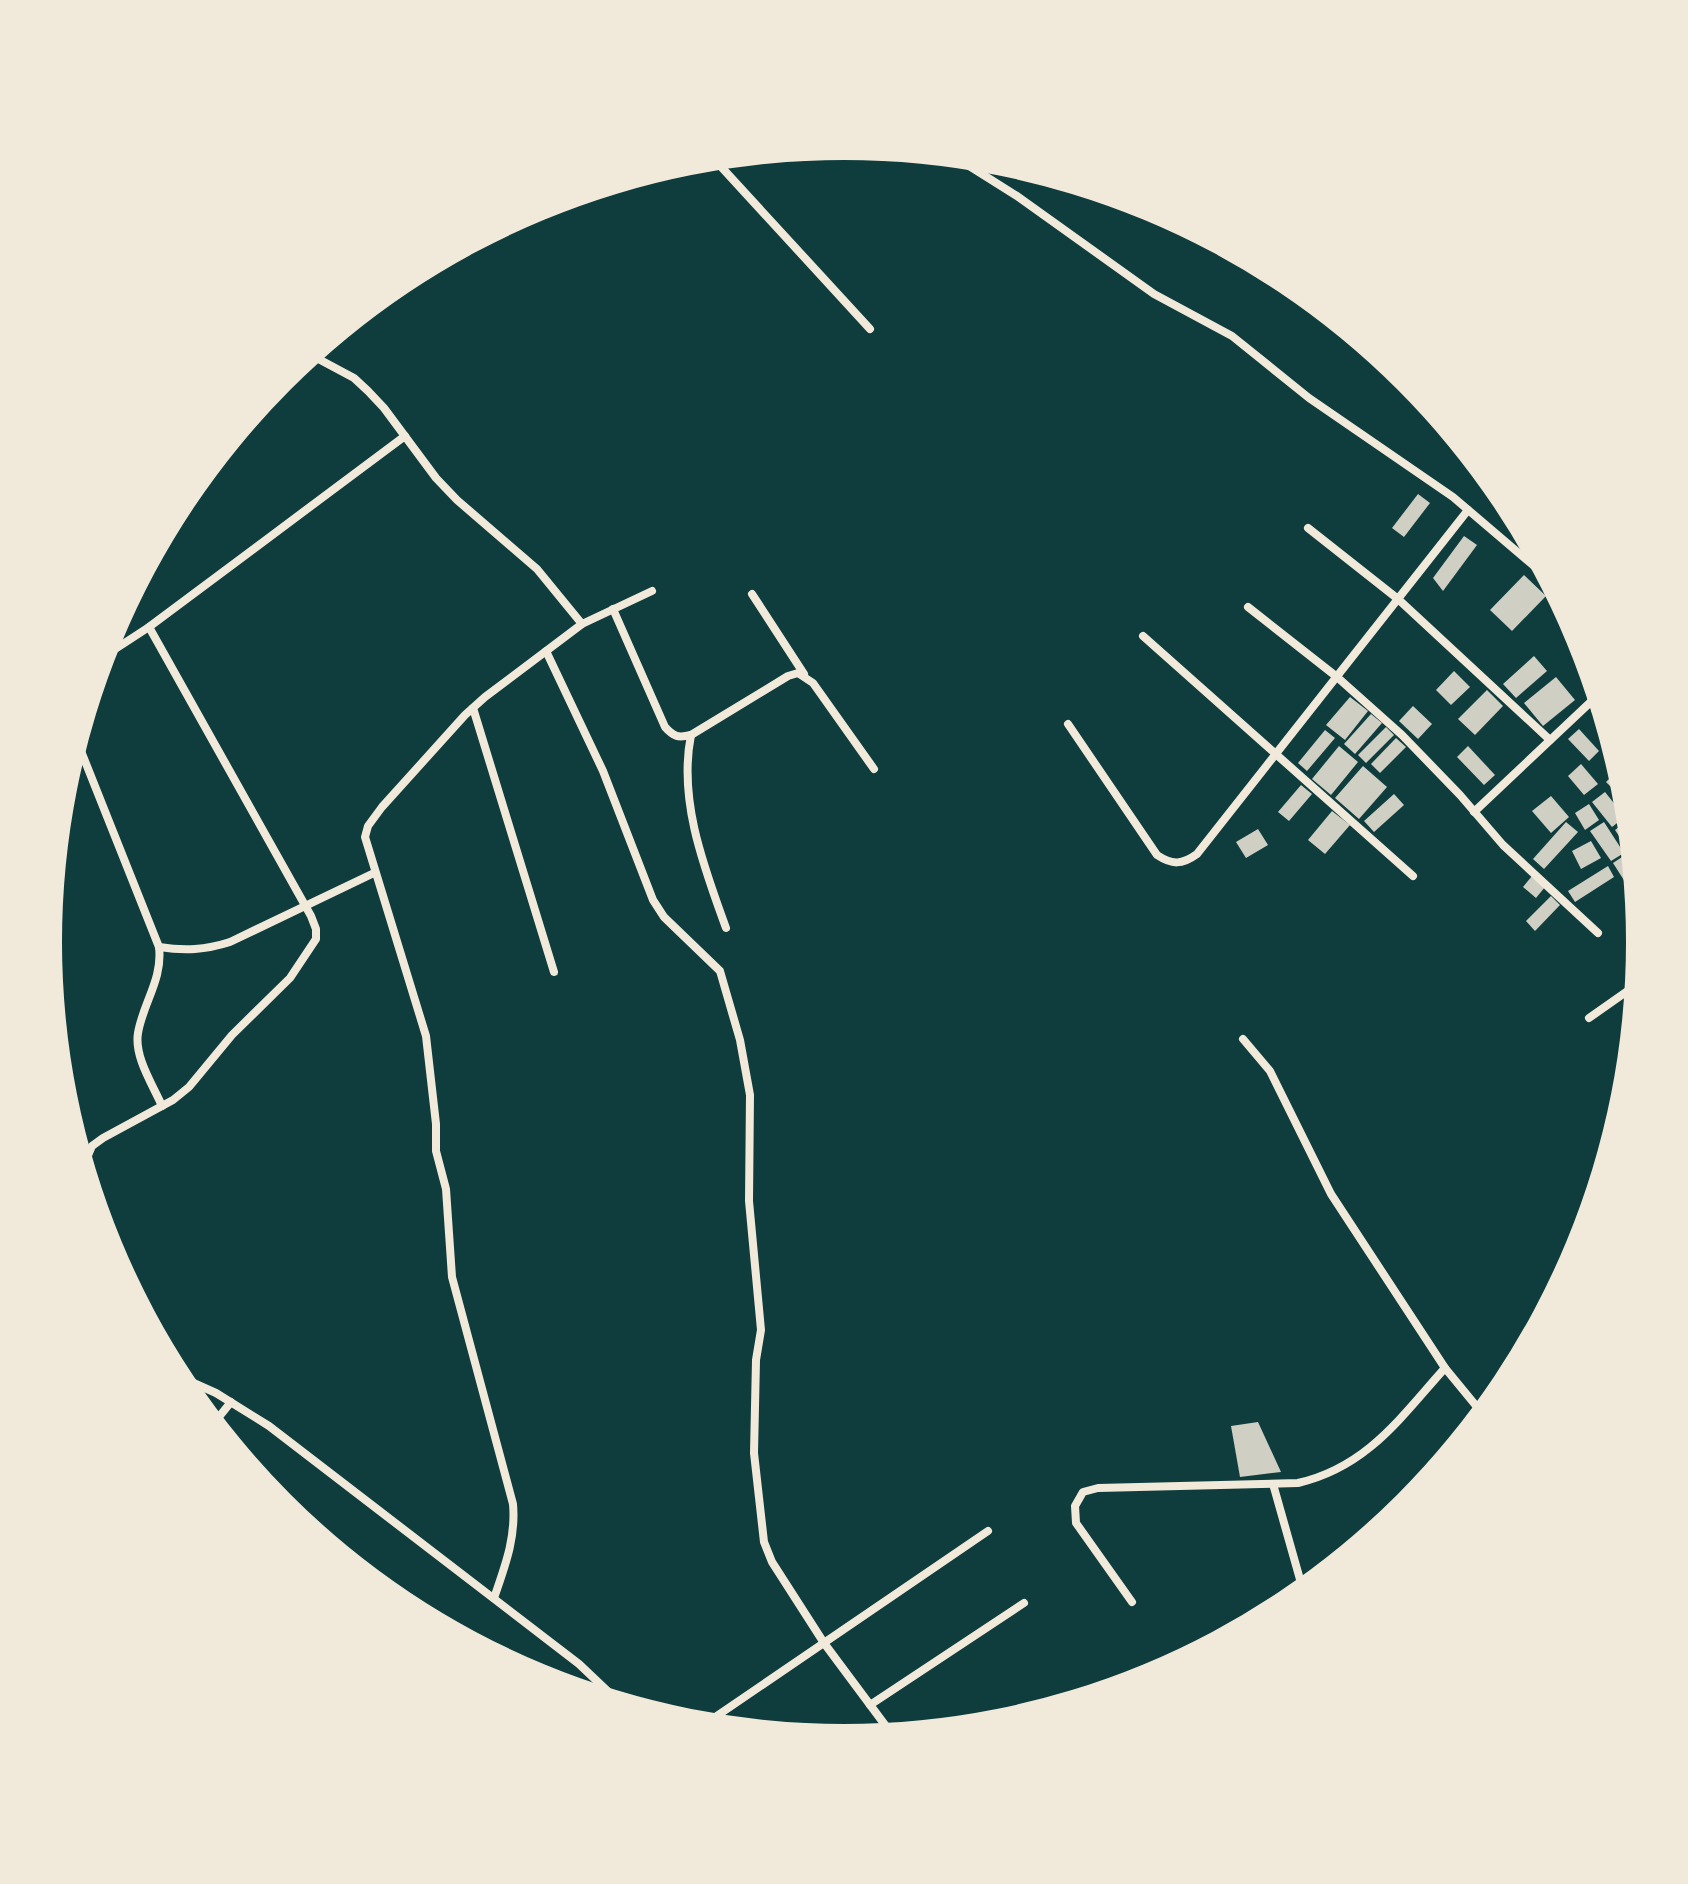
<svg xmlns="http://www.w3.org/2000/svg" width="1688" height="1884" font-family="'PT Sans',sans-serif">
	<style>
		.building { fill: #cfcfc3 }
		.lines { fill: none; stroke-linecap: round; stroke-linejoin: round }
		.minor { stroke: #f1e9da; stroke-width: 8 }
	</style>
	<rect width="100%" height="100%" fill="#0f3d3e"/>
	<g class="building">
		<path d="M1418,494l12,9 -26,34 -12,-9z"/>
		<path d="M1464,536l13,9 -34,46 -10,-13z"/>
		<path d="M1524,575l22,21 -34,35 -22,-21z"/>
		<path d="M1534,656l13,15 -31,27 -13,-14z"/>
		<path d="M1454,671l16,16 -19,18 -15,-15z"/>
		<path d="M1556,677l19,23 -32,26 -19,-23z"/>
		<path d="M1487,690l16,16 -28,29 -17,-16z"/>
		<path d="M1350,697l18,14 -23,29 -19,-15z"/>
		<path d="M1599,702l12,39 -1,1 -19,-31z"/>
		<path d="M1413,706l19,18 -14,15 -19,-18z"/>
		<path d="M1371,714l11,9 -27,31 -11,-10z"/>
		<path d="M1386,727l8,8 -28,28 -8,-8z"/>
		<path d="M1579,729l20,22 -10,10 -21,-22z"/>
		<path d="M1325,730l10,8 -28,33 -9,-8z"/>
		<path d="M1396,738l10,9 -26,26 -9,-9z"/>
		<path d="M1339,746l19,16 -27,33 -19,-16z"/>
		<path d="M1468,746l27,29 -11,10 -27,-28z"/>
		<path d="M1581,764l17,20 -14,11 -16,-19z"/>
		<path d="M1363,766l24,21 -28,32 -24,-21z"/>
		<path d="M1619,769l4,13 -9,8 -8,-8z"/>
		<path d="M1624,784l2,13 -6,5 -7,-9z"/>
		<path d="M1301,785l11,9 -23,27 -11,-9z"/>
		<path d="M1605,792l20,25 -13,10 -20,-25z"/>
		<path d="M1394,794l10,11 -30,27 -10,-11z"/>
		<path d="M1551,796l18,21 -18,16 -19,-22z"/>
		<path d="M1589,804l10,16 -14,10 -10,-17z"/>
		<path d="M1332,811l18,14 -25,29 -17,-14z"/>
		<path d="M1628,820l3,26 -4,2 -12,-18z"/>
		<path d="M1566,822l12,10 -34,37 -11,-10z"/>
		<path d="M1604,822l20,31 -13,8 -21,-30z"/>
		<path d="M1258,829l10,16 -22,13 -10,-16z"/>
		<path d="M1591,841l10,17 -20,11 -9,-18z"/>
		<path d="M1625,855l8,12 1,14 -7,4 -14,-22z"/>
		<path d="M1608,866l6,11 -39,25 -7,-11z"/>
		<path d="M1532,876l13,11 -9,11 -13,-11z"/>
		<path d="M1551,896l9,9 -25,26 -9,-10z"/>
		<path d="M1258,1422l23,50 -41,5 -9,-51z"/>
		<path d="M1334,1552l12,3 -14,11z"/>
	</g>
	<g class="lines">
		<g class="minor">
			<path d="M955,157l62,39 137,98 78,42 77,62 144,99 94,80"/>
			<path d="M714,159l156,170"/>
			<path d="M311,355l43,23 14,13 16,17 52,70 21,22 80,69 45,55"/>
			<path d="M1308,528l90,71 152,141"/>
			<path d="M752,594l52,80"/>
			<path d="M1248,607l89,70 65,58 58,60 43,50 95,88"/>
			<path d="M613,609l52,118c9,10 13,11 26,8l97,-59 10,-3 15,10 61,86"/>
			<path d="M1143,636l270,240"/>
			<path d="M546,651l57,120 50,129 11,17 56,54 20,69 10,55 -1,106 12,129 -5,30 -2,93 10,89 8,20 52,81 67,90"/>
			<path d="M103,657l46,-30 256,-191"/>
			<path d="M473,708l81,264"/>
			<path d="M1068,724l89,131c15,10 25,10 40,-1l271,-344"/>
			<path d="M691,735c-13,65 13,132 35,193"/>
			<path d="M77,741l82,206c4,32 -16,56 -21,86 -4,24 15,52 24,73"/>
			<path d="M1474,812l123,-116"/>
			<path d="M159,947c26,4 46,3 71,-5l144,-69"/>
			<path d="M1589,1018l47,-33"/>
			<path d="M1243,1039l27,32 61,123 114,174 37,45"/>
			<path d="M84,1165l8,-19 11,-8 70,-38 16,-13 43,-52 58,-57 26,-39v-10l-5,-13 -162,-289"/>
			<path d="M178,1376l38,17 53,33 310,238 40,38"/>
			<path d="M214,1423l17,-21"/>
			<path d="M1273,1484l30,106"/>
			<path d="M494,1598c11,-32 22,-60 19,-94l-61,-227 -6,-88 -10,-38v-27l-10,-88 -61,-199 3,-11 14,-19 83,-92 20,-18 97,-73 70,-33"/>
			<path d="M1132,1602l-56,-79 -1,-17 8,-14 15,-4 200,-5c69,-16 102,-65 147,-115"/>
			<path d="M870,1705l154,-102"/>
			<path d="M705,1724l283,-193"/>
			<path d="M870,1735l15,-9"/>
		</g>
	</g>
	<path d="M0 0H1688V1884H0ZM62 942a782 782 0 1 1 1564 0a782 782 0 1 1-1564 0Z" fill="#f1e9da" fill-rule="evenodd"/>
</svg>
